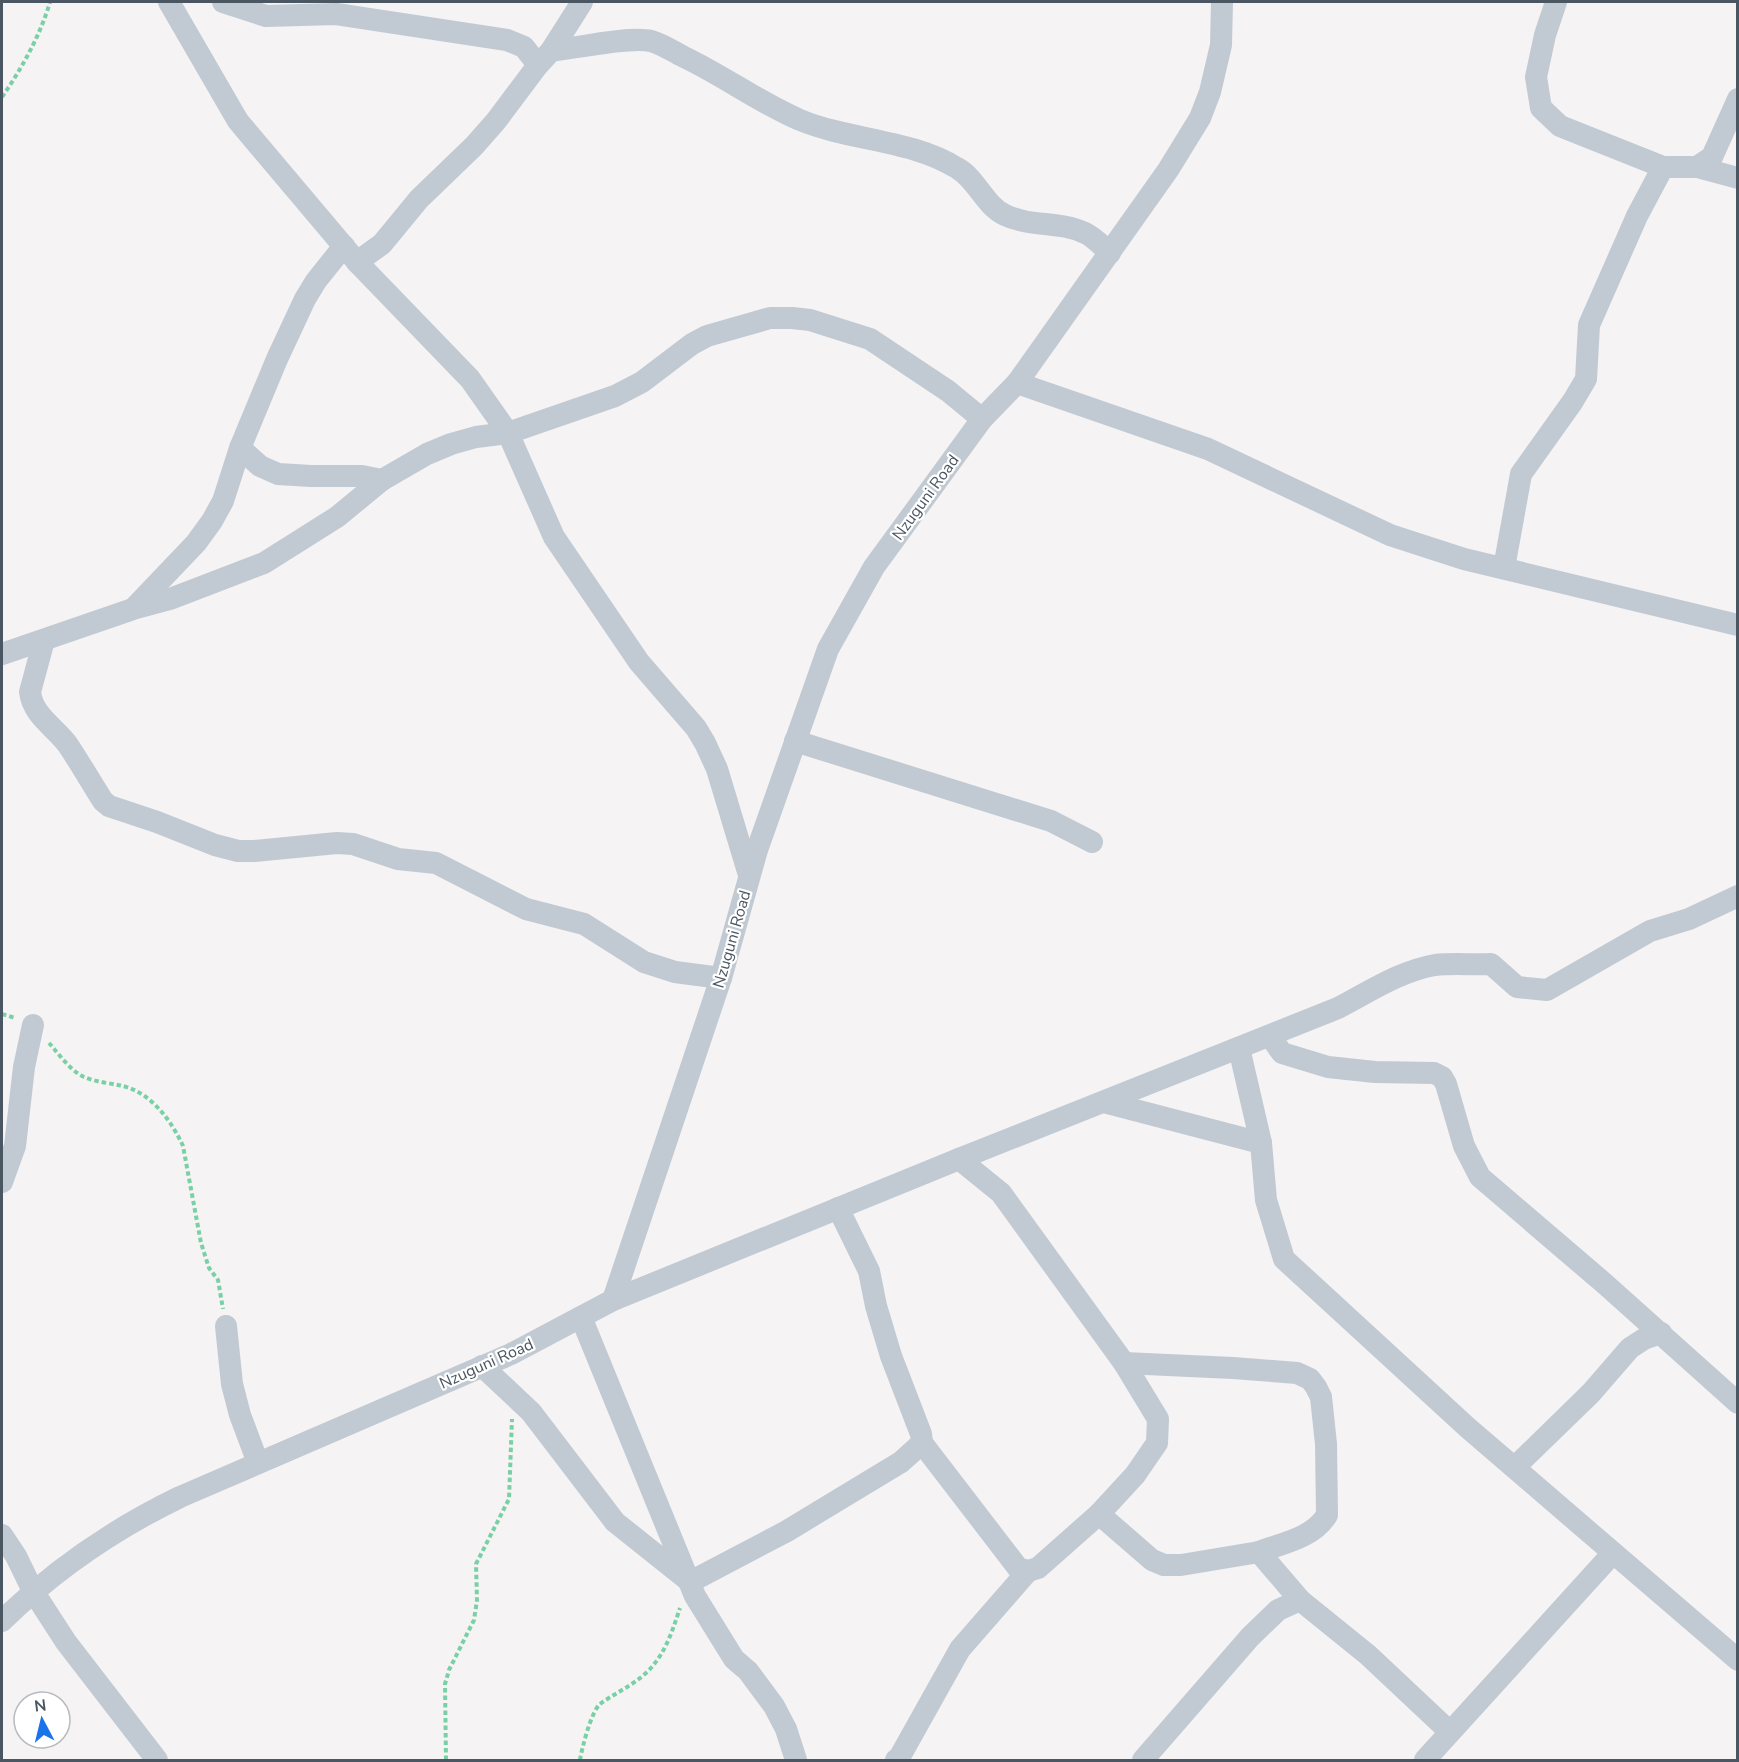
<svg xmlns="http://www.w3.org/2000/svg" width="1739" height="1762" font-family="'Nunito Sans',sans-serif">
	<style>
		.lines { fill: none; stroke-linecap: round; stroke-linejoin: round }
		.path { stroke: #7ad0a6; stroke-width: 4; stroke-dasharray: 4.5 3; stroke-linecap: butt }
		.minor { stroke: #c1cad2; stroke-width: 22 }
		.labels { text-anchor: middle; stroke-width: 4.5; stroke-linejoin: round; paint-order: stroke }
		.street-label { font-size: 16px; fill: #4a5661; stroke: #fff }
	</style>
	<rect width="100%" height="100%" fill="#f5f3f3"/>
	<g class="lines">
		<g class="path">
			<path d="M2,97c20,-29 38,-61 48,-95"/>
			<path d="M2,1014l13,4"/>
			<path d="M49,1043c10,11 20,26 33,33 12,6 28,7 41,10 28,7 48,34 60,60l18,97 8,25 9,12 5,29"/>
			<path d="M446,1760l-1,-76 4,-14 25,-50 3,-20 -1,-36 33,-65 3,-80"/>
			<path d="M580,1760c2,-12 11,-48 20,-56 15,-11 32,-18 46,-31 19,-18 26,-41 34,-65"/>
		</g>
		<g class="minor">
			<path d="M169,2l69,119 119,141 113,117 38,54 46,104 85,125 57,66 9,15 12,26 32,106"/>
			<path d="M223,2l43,14 70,-2 171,26 17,7 14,18"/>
			<path d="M1556,2l-11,33 -9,42 5,31 19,18 103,41h34l15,-10 26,-58"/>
			<path d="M551,51c24,-3 80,-15 100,-10 11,3 23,11 33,16 40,19 76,46 116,63 51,21 110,19 157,48 20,11 27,37 48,47 25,12 55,6 80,18 9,4 17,13 25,20"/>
			<path d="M1697,167l41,11"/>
			<path d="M357,262l25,-18 37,-45 55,-53 22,-25 42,-56 13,-14 31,-49"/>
			<path d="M1017,383l191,66 182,86 74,24 274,66"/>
			<path d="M240,448l20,18 18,8 33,2h51l20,4"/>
			<path d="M1504,568l17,-94 52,-73 13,-22 3,-54 48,-109 26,-49"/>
			<path d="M134,608l62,-65 16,-22 11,-20 17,-53 37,-89 28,-60 11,-18 28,-35"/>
			<path d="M44,640l-14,52c3,24 25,35 38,53 12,18 23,37 35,56l6,5 48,16 58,23 23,6h16l83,-8 16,1 45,15 38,4 90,46 58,15 60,38 31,10 46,6"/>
			<path d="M2,654l131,-45 37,-10 94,-36 73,-46 45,-37 45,-26 24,-10 25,-7 32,-4 107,-37 27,-14 50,-38 15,-8 63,-18h22l18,2 60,19 78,52 34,28"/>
			<path d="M795,741l256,80 41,21"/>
			<path d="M1270,1036l12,17 46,14 47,5 59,1 8,4 4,7 18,62 16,31 125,107 133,119"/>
			<path d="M1239,1048l22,95"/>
			<path d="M1104,1102l157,41 5,57 18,59 184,169 270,232"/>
			<path d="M2,1182l13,-36 9,-79 9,-42"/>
			<path d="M613,1300l108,-322 36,-128 71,-201 46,-82 108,-148 35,-36 151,-213 32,-52 10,-26 11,-47 1,-43"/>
			<path d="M581,1317l114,279 39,63 14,12 26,35 12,23 10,31"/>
			<path d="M226,1326l6,58 8,31 18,48"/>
			<path d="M1124,1363l109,5 64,5 13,6 6,8 5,10 5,47 1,71c-14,23 -44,28 -68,37"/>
			<path d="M482,1366l49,46 84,110 74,59"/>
			<path d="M922,1443l96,125 10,3 10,-3 61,-54 36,-39 22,-32 1,-24 -34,-56 -123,-170 -42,-34"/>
			<path d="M1515,1467l76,-74 39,-45 14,-9 17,-6"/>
			<path d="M1099,1514l53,46 12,5h17l78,-13 41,48"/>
			<path d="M2,1535l14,21 17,35 33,51 91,118"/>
			<path d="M690,1582l97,-51 114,-69 21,-19 -1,-9 -30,-78 -15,-50 -7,-35 -31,-63"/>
			<path d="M2,1621c52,-51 112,-92 178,-124l331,-143 102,-54 346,-141 379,-151c31,-16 62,-37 97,-43 18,-2 38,0 56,-1l26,23 30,3 103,-59 39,-12 49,-23"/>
			<path d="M896,1760l3,-2 61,-109 68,-78"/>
			<path d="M1143,1760l107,-123 28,-27 22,-10 68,55 82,77"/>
			<path d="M1425,1760l188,-207"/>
		</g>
	</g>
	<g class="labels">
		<g class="street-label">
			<text transform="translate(925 497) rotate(-54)" y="6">Nzuguni Road</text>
			<text transform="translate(731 939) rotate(-74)" y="6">Nzuguni Road</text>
			<text transform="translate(486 1363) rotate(-24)" y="6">Nzuguni Road</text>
		</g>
	</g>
	<rect width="1739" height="1762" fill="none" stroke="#4a5661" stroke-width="6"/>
	<g transform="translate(42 1720) rotate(353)"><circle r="28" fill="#ffffff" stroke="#b7bbc0" stroke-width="1.5"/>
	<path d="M0-4.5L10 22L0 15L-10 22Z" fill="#1a73e8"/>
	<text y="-9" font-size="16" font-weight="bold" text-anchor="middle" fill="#4a5661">N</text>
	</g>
</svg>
